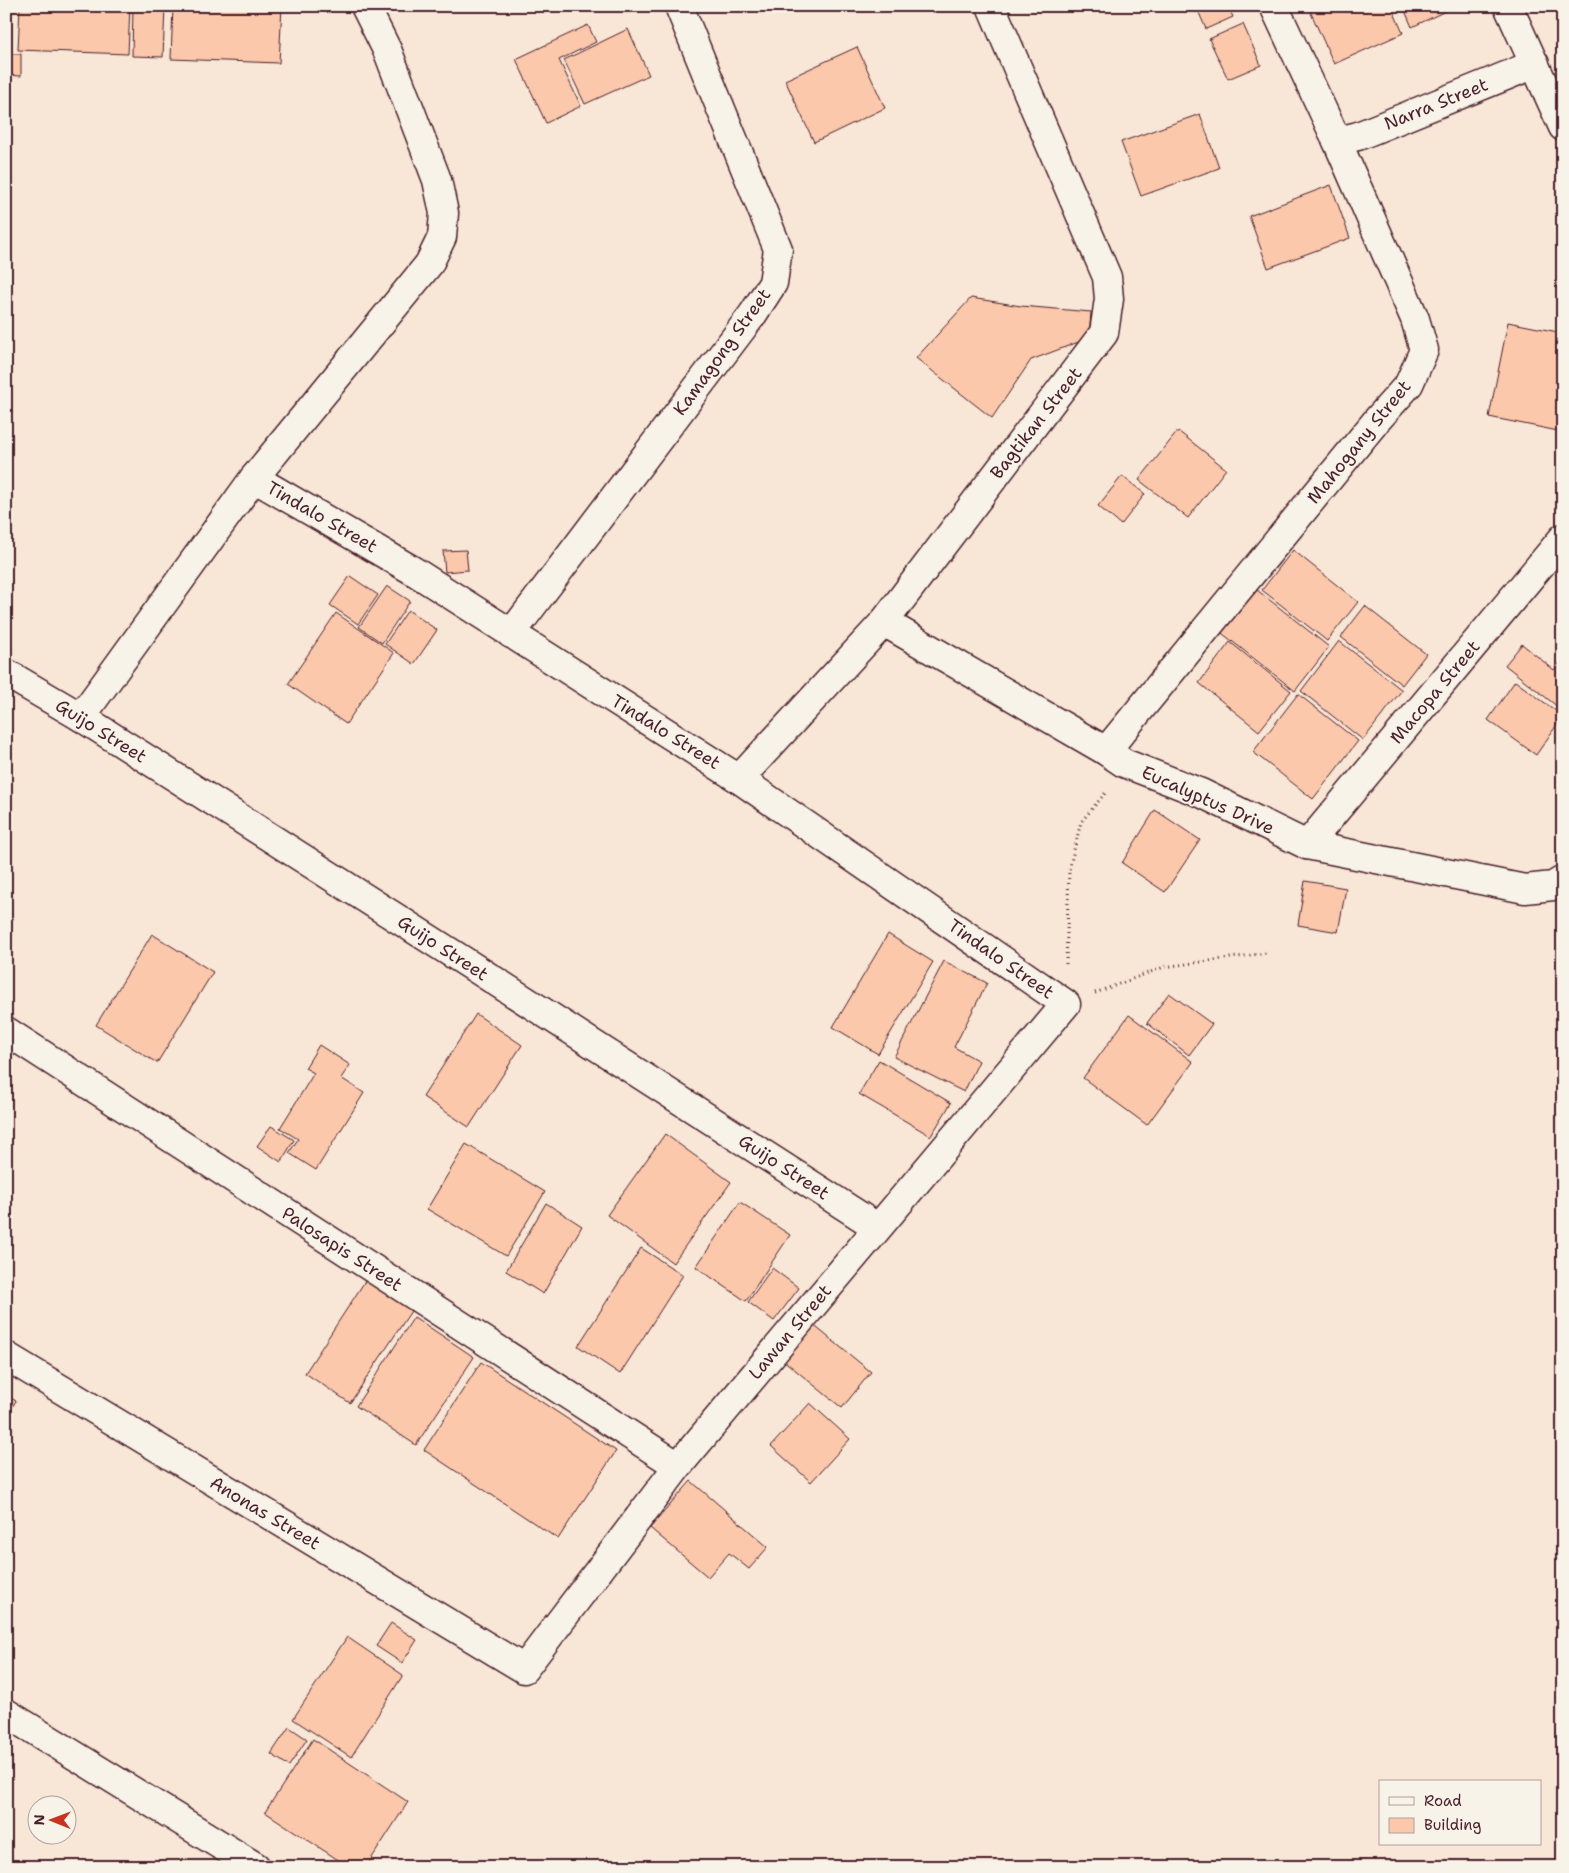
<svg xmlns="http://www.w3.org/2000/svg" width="1569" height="1873" font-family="'Shantell Sans',sans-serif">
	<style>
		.building { fill: #fbc8ab; stroke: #4a1f2b }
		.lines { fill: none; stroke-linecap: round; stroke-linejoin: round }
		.minor-casing { stroke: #4a1f2b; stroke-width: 31 }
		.path { stroke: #4a1f2b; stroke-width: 3; stroke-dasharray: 1 4; stroke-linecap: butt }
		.minor { stroke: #f7f3e8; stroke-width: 28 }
		.labels { text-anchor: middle; stroke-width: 4; stroke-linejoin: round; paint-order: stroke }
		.street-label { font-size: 18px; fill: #4a1f2b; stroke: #f7f3e8 }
	</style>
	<rect width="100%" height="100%" fill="#f8e6d6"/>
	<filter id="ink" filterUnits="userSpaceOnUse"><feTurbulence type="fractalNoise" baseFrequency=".02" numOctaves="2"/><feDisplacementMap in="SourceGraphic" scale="10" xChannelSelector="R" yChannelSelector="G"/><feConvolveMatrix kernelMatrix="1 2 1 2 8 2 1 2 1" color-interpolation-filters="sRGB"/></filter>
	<g filter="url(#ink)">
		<g class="building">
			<path d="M20,6h110l-2,48 -110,-4z"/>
			<path d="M133,6h32l-2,51 -31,-1z"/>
			<path d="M173,6h109l-3,57 -108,-4z"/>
			<path d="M1196,6h32l5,11 -27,12z"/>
			<path d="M1320,6h71l12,27 -69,31 -24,-53z"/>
			<path d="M1403,6h53l-44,21z"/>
			<path d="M1243,24l18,41 -33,14 -19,-40z"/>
			<path d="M588,25l8,17 -37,18 22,46 -35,17 -30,-64z"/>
			<path d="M628,29l21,46 -64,29 -21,-44z"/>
			<path d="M857,47l28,61 -71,34 -29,-62z"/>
			<path d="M6,54h15v22l-15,-1z"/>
			<path d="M1200,114l19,54 -78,28 -20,-54z"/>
			<path d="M1331,185l19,53 -82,30 -19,-52z"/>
			<path d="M971,298l50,8 70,6 -2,26 -58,22 -39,58 -76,-60z"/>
			<path d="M1508,322l55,11v99l-74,-15z"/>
			<path d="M1178,431l48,38 -38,49 -49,-38z"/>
			<path d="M1122,476l23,18 -24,31 -23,-19z"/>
			<path d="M466,550l2,20 -23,2 -2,-21z"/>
			<path d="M1293,550l65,52 -31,39 -65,-51z"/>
			<path d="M350,576l28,19 -20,29 -28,-19z"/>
			<path d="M387,586l23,15 -28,42 -23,-16z"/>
			<path d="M1252,586l77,61 -34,44 -77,-61z"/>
			<path d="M1365,606l61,48 -24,31 -61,-48z"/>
			<path d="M408,610l29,20 -23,34 -29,-20z"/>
			<path d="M336,613l58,40 -48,71 -58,-40z"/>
			<path d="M1339,641l63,49 -39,50 -62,-49z"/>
			<path d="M1230,642l61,49 -32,40 -60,-48z"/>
			<path d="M1522,644l32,26 9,-11v52l-58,-46z"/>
			<path d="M1515,681l48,35 -27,39 -48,-35z"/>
			<path d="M1298,694l60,47 -45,58 -60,-47z"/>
			<path d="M1155,810l45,30 -35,52 -43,-29z"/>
			<path d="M1305,881l41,7 -8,44 -40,-7z"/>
			<path d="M152,934l61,38 -56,91 -61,-38z"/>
			<path d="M888,934l45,28 -55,92 -45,-27z"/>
			<path d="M944,961l43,22 -33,64 25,14 -15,31 -70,-35z"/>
			<path d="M1169,993l43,31 -23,31 -42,-32z"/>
			<path d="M476,1014l46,31 -53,82 -46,-30z"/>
			<path d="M1129,1015l64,47 -46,63 -64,-47z"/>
			<path d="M319,1045l31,20 -9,13 23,15 -48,77 -27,-17 9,-14 -18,-11 34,-55 -9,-5z"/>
			<path d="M879,1060l72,43 -20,33 -72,-42z"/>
			<path d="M271,1126l23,14 -13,22 -24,-16z"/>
			<path d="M665,1134l66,48 -58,81 -66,-48z"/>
			<path d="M466,1144l79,48 -39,64 -79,-47z"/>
			<path d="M740,1202l50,33 -44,66 -50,-34z"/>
			<path d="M546,1203l36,23 -39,68 -37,-23z"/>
			<path d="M641,1248l42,27 -63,99 -42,-28z"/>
			<path d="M772,1268l27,20 -25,33 -26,-19z"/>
			<path d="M369,1275l46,30 -65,98 -45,-30z"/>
			<path d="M414,1317l60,40 -58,88 -60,-39z"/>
			<path d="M806,1319l65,53 -29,36 -65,-53z"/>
			<path d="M481,1362l135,89 -58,88 -134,-89z"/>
			<path d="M6,1395l10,6 -10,15z"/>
			<path d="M810,1403l40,36 -39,43 -40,-36z"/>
			<path d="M691,1481l77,66 -19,22 -20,-16 -21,24 -58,-49z"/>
			<path d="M391,1623l26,17 -15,23 -26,-17z"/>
			<path d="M347,1637l56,38 -52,82 -58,-38z"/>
			<path d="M289,1727l18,12 -18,27 -18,-12z"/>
			<path d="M313,1739l95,63 -42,65h-17l-84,-55z"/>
		</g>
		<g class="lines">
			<defs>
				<g id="minor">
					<path d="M1508,6l55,121"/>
					<path d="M1337,141l21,-5 177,-72"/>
					<path d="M884,622l222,129 18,12 77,30 106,52 218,44 28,-3 10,-6"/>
					<path d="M511,634l242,-320 20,-31 5,-34 -99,-243"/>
					<path d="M6,673l75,44 397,253 399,257"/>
					<path d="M81,717l173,-239 175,-214 13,-27 2,-24 -7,-33 -49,-128 -23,-46"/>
					<path d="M1106,751l271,-331 32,-36 15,-34 -9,-31 -78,-178 -63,-135"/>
					<path d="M739,779l145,-157 220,-289 5,-34 -2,-22 -116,-271"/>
					<path d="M1307,845l256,-307"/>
					<path d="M6,1031l672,435"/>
					<path d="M6,1356l518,313 154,-203 388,-462 -327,-225 -327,-209 -158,-92"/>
					<path d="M6,1713l250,154"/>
				</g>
			</defs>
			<use href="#minor" class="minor-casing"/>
			<g class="path">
				<path d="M1066,964l3,-94 12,-48 26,-31"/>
				<path d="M1095,993l69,-26 103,-14"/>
			</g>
			<use href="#minor" class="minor"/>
		</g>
	</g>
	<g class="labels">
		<g class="street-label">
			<text transform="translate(1436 104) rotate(-22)" y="6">Narra Street</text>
			<text transform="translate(722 352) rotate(-54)" y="6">Kamagong Street</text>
			<text transform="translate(1036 423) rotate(-52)" y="6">Bagtikan Street</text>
			<text transform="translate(1359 442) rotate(-51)" y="6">Mahogany Street</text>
			<text transform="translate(322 517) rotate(30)" y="6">Tindalo Street</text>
			<text transform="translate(1435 692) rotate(-50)" y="6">Macopa Street</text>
			<text transform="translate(101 731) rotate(32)" y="6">Guijo Street</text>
			<text transform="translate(666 732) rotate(32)" y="6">Tindalo Street</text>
			<text transform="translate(1208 800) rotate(24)" y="6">Eucalyptus Drive</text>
			<text transform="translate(443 948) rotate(33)" y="6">Guijo Street</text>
			<text transform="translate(1001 959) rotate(35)" y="6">Tindalo Street</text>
			<text transform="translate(784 1167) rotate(33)" y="6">Guijo Street</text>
			<text transform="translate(342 1249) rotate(33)" y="6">Palosapis Street</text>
			<text transform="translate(790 1332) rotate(-50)" y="6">Lawan Street</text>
			<text transform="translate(265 1513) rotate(31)" y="6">Anonas Street</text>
		</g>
	</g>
	<rect width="1569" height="1873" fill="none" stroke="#f7f3e8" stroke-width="25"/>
	<rect x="12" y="12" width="1544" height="1848" fill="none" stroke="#4a1f2b" stroke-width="2" filter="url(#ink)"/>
	<rect x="1379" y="1780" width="162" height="65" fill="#f7f3e8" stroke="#b29e9c"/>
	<rect x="1389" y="1797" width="25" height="8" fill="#f7f3e8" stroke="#b29e9c"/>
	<text x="1424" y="1806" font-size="15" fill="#4a1f2b">Road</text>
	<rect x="1389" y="1818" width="25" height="15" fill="#fbc8ab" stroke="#b29e9c"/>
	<text x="1424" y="1830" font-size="15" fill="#4a1f2b">Building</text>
	<g transform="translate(52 1820) rotate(271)"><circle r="24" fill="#f7f3e8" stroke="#b29e9c"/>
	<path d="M0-4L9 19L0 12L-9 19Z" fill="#c8321e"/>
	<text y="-8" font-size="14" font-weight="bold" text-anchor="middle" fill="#4a1f2b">N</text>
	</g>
</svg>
